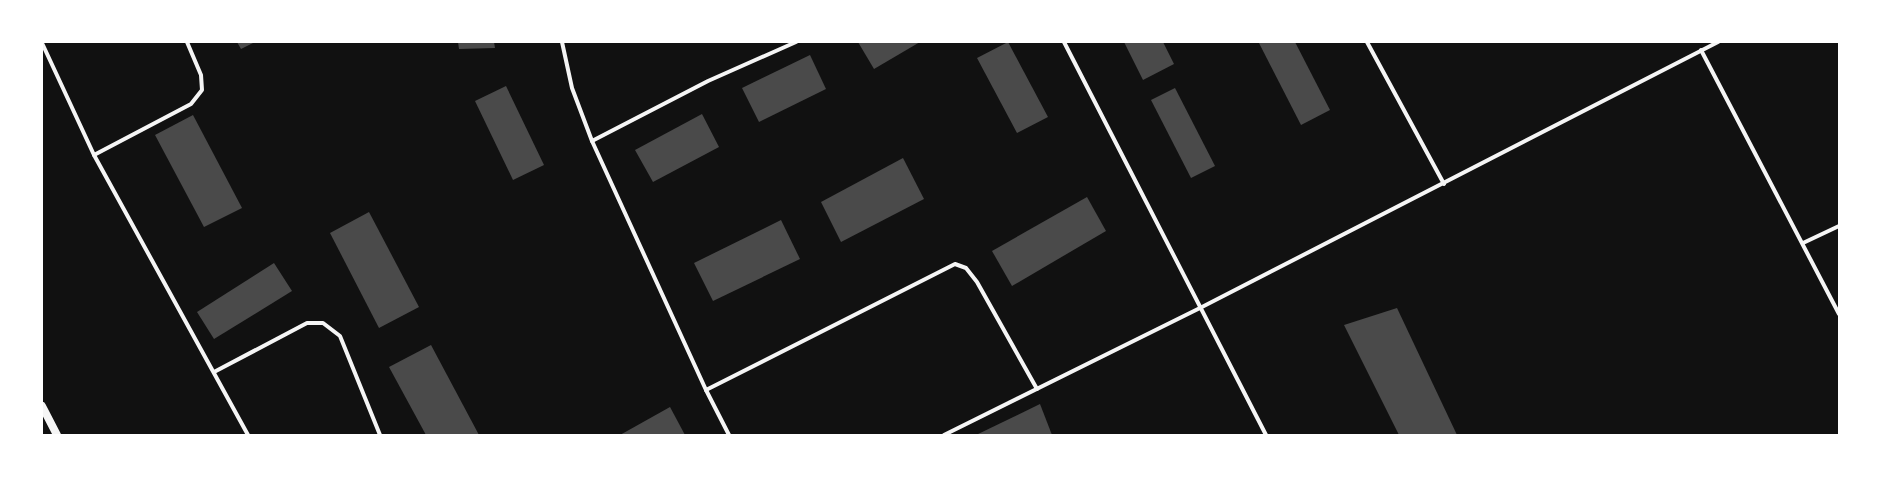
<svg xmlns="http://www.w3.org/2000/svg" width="1881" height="477" font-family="Lato,sans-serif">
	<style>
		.building { fill: #4a4a4a }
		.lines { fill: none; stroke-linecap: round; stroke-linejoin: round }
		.minor { stroke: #f5f5f5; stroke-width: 4 }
		.secondary { stroke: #f5f5f5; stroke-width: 8 }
	</style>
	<rect width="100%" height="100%" fill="#111"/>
	<g class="building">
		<path d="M237,42h18l-14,7z"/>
		<path d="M458,42h36l1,6 -36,1z"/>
		<path d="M858,42h62l-46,27z"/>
		<path d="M1008,42l40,75 -31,16 -40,-75z"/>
		<path d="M1124,42h39l11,22 -31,16z"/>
		<path d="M1261,42h34l35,68 -29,15 -42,-82z"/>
		<path d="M810,55l16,34 -67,33 -17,-34z"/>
		<path d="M506,86l38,79 -31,15 -38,-79z"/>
		<path d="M1175,88l40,78 -24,12 -40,-78z"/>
		<path d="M702,114l17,33 -66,35 -18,-32z"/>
		<path d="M193,115l49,93 -38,19 -49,-92z"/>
		<path d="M903,158l21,41 -83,43 -20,-40z"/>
		<path d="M1087,197l19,34 -94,55 -20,-35z"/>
		<path d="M369,212l50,95 -40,21 -49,-95z"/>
		<path d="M781,220l19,39 -87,42 -19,-38z"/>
		<path d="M274,263l18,28 -78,48 -17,-27z"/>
		<path d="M1397,308l60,127h-58l-55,-110z"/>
		<path d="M431,345l48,90h-53l-37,-68z"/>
		<path d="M1040,404l12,31h-76z"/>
		<path d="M670,407l15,28h-65z"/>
	</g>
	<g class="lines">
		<g class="minor">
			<path d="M562,42l10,46 20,53 114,249 23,45"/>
			<path d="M1064,42l202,393"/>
			<path d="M1367,42l77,142"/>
			<path d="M42,43l52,112 154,280"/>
			<path d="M1701,50l138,264"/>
			<path d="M592,141l116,-60 88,-39"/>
			<path d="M94,155l97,-51 11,-14 -1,-15 -14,-33"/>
			<path d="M1803,243l36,-17"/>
			<path d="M214,372l93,-49h16l17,13 40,99"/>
			<path d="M706,390l249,-126 11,4 11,14 60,107"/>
			<path d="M944,435l256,-127 518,-266"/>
		</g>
		<path class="secondary" d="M42,406l15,29"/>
	</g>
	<rect width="1881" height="477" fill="none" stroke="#ffffff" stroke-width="86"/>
</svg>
